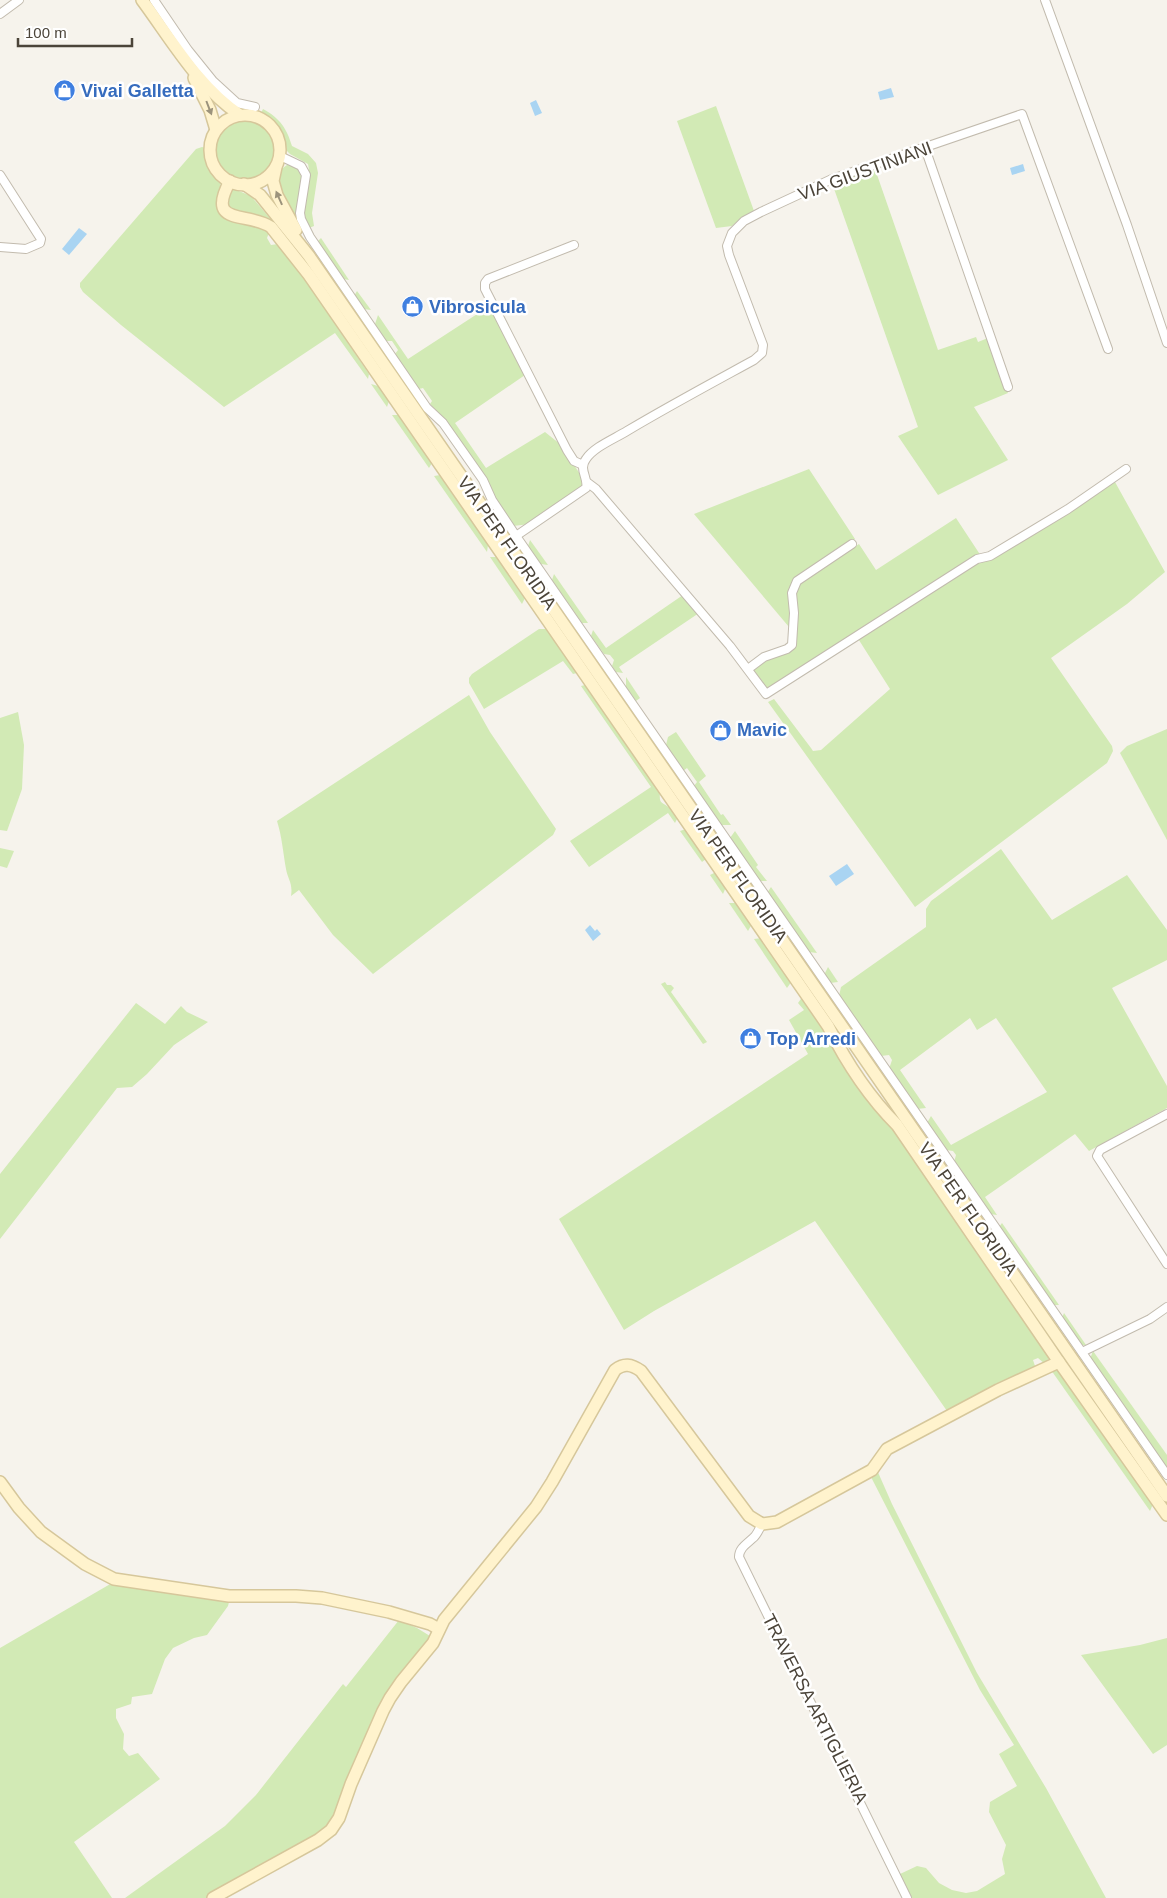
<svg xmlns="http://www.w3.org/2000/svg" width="1167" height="1898" font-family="Arial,sans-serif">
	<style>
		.green { fill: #d2eab5 }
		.water { fill: #a9d4f2 }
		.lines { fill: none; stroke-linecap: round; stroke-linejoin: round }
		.street-casing { stroke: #c2bbae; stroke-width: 10 }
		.secondary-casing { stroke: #d6c79b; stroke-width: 14 }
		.street { stroke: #fff; stroke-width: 8 }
		.secondary { stroke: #fff3cd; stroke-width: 11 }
		.oneway { fill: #9c937c }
		.labels { text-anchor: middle; stroke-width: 5; stroke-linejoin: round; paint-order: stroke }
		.shop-label { font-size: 18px; font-weight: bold; fill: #366cbe; stroke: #fff; text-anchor: start }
		.street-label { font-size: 18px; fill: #4b4439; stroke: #fff }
	</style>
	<rect width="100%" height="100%" fill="#f6f3ec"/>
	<g class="green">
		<path d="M716,106l38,105 -13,7 -9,8 -16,2 -39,-107z"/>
		<path d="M263,109c17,9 24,20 29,37l16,8 8,9 2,10 -6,40 2,13 -5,2c-12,-22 4,-41 -1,-64l-18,-10 -3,-3 -4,-18 -12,-14 -10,-6z"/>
		<circle cx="246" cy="149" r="30"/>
		<path d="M202,147l4,1 2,20 12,14 1,7 -4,17 2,5 51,19 -3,8 4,7 7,-1 28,37 63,93 -1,5 -33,-46 -111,74 -103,-82 -38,-33 -3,-5v-4l116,-134z"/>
		<path d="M287,165h4l7,3 4,11 -6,34v8c-9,-17 -20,-32 -16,-51z"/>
		<path d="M875,169l63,181 38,-13 2,5 10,-4 20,55 -34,14 34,53 -70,35 -40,-59 20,-9 -86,-244z"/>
		<path d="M234,189l17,7 22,26c-14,-8 -32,-5 -45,-13l-2,-12 5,-7z"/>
		<path d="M321,238l28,42 -6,-1 -25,-38z"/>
		<path d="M357,291l14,19 -8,-1 -9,-13z"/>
		<path d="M491,305l34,70 -70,48 31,45 59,-36 15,12 22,33 1,10 -53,37 -17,2c-27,-41 -48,-87 -83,-122l2,-3 -9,-13 -4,1 -24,-35 3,-4 -6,-9h-6l-11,-17 3,-9 30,44z"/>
		<path d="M371,384l7,2 11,15 -2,6z"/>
		<path d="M392,415h6l34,48 -3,5z"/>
		<path d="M809,469l46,70 -61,41c-10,11 -2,21 -3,35 0,4 -1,8 -2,12l-95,-113z"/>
		<path d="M440,475l48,70 -1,7 -53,-76z"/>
		<path d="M1115,482l50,90 -38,32 -76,54 61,88 1,5 -6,12 -192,144 -147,-205 6,-3 37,49 2,3 8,-1 69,-61 -33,-52 121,-77 90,-47z"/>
		<path d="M956,518l25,38 -214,136 -16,-23 14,-10 23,-8 5,-57 8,-13 58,-37 17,26z"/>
		<path d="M530,540l18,25 -7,-1 -13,-18z"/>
		<path d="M490,557h7l28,41 -3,6z"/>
		<path d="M554,574l34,49h-6l-30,-43z"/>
		<path d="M683,595l16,18 -80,54 4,6 -7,-1 -4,-6 2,-6 -4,-5 -6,-1 -13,-18 2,-6 13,18z"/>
		<path d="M539,629h7l31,44 -4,1 -10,-13 -79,48 -15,-26v-5l3,-4z"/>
		<path d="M626,677l14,21 -4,3 -10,-14z"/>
		<path d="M585,685l75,106c-1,14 1,10 10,17 3,2 5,8 7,11l-2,4 -7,-10 -79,54 -19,-26 81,-54 -70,-101z"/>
		<path d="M469,695l21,37 66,97 -3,6 -180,139 -40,-39 -34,-45 -8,6c2,-13 -3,-16 -5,-27 -3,-17 -4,-32 -9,-48z"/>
		<path d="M18,712l6,33 -2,44 -15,42 -7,-1v-112z"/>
		<path d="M1167,729v111l-47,-87 7,-7z"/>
		<path d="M676,732l30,44 -7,6 22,33 2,-1 8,11h-10l-27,-39 3,-4 -10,-14 -4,3 -17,-26 2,-8z"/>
		<path d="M686,829l20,30 -4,3 -22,-31z"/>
		<path d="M735,831l23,34 -2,2 11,14h-8l-29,-43z"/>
		<path d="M0,848l14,3 -7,17 -7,-2z"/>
		<path d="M1001,849l51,71 75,-45 40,55v30l-55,28 55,98v22l-78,43 -14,-17 -90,63 12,18 -7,-1 -36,-52 2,-7 -3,-4 -7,-1 -19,-27 4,-7 20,29 96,-53 -51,-74 -19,12 -7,-12 -70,52 26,38 -9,1 -28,-40 3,-9 -3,-5 -8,1 -42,-60 2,-9 85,-60v-18l5,-8z"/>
		<path d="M716,872l10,15 -3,7 -13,-19z"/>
		<path d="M771,887l46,66 -8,-1 -42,-59z"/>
		<path d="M729,903h9l14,21 -4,7z"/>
		<path d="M762,938l30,43 -5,7 -33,-49z"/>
		<path d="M828,967l10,15 -8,1 -6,-8z"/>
		<path d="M665,982l2,3h4l3,3 -3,4 36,50 -4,2 -42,-60z"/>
		<path d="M803,996l246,360 -3,9 -8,-7 -5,2 3,9 -89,42 -132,-190 -161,90 -30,19 -65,-111 249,-165 -19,-34 15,-10 -6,-7z"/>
		<path d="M136,1003l29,21 16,-18 6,6 21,10 -34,23 -27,29 -15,13 -15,1 -117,151v-65z"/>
		<path d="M1002,1223l57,82h-6l-54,-78z"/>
		<path d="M1064,1313l22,32h-5l-19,-27z"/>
		<path d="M1093,1351l74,104v14l-77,-110z"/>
		<path d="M1051,1370l10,1 92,133 -3,7z"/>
		<path d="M877,1470l15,34 85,169 69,115 60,110h-194l-12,-24 17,-8 9,2 13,15 13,7 14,3 11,-2 28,-17 -3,-15 4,-14 -17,-33 1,-10 27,-16 -18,-32 15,-9 -34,-55 -109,-213z"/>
		<path d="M112,1583l116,18 1,1 -1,4 -21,29 -13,3 -21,10 -8,11 -13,35 -20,3 -1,7 -15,5v9l8,16 -1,15 6,7 9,-3 22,26 -86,63 38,56h-112v-250z"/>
		<path d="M399,1620l18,8 13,8v7l-27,32 -54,107 -21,46 -12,9 -109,61h-82l100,-72 31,-31 87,-111 3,3z"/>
		<path d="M1167,1638v107l-14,9 -72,-99 59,-10z"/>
	</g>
	<g class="water">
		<path d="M891,88l3,9 -14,3 -2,-8z"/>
		<path d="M536,100l6,13 -7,3 -5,-13z"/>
		<path d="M1023,164l2,7 -13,4 -2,-7z"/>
		<path d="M79,228l8,6 -18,21 -7,-6z"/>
		<path d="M847,864l7,10 -18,12 -7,-10z"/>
		<path d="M590,925l5,6 2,-2 4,5 -8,7 -8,-11z"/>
	</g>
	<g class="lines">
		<defs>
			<g id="street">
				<path d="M154,0l34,50 25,31 24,22 18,4"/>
				<path d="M1045,0l82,225 40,118"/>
				<path d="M0,14l19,-14"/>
				<path d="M925,148l83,239"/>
				<path d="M280,156l21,10 5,9 -6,38 1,6 9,18 117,171 16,15 40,57 9,20 24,36 651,939"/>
				<path d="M0,175l41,64 -1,4 -14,6 -26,-2"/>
				<path d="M574,245l-86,34 -3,4v6l82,161 7,11 9,4"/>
				<path d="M588,483l8,6 134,157 36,48 211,-135 13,-3 78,-47 58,-40"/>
				<path d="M516,536l70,-48c3,-10 -8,-18 0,-29 8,-12 28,-20 41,-28 42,-25 85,-48 127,-71l8,-7 1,-8 -34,-90 -2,-9 5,-13 12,-12 17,-9 71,-33 190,-65 86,235"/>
				<path d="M748,669l16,-12 23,-8 5,-4 2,-32 -2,-20 5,-12 55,-37"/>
				<path d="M1167,1114l-67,36 -3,6 70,108"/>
				<path d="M1082,1352l68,-33 17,-12"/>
				<path d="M762,1524c-3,5 -5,11 -9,14 -6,6 -14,10 -14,19l168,341"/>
			</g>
			<g id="secondary">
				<path d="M142,0c29,39 56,87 98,115"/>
				<path d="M194,78l16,32 6,20"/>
				<circle cx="245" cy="150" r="35"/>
				<path d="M276,167l-3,14 4,14 19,35"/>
				<path d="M230,181c-25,46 17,30 41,46l38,48 519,751c18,36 40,70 69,99l162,237 108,153"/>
				<path d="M244,184l16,11 49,61 858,1240"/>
				<path d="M0,1482l19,26 22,24 44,32 29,15 115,17h67l26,2 67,14 41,12 9,5"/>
				<path d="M213,1898l105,-58 13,-10 8,-12 12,-34 32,-73 7,-13 11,-16 32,-39 11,-23 92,-113 16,-25 63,-112c9,-7 16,-6 26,1l108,145 13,8 15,-2 95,-52 15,-21 111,-59 61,-28"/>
			</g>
		</defs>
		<use href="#street" class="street-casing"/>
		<use href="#secondary" class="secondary-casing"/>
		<use href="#street" class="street"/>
		<use href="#secondary" class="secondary"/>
	</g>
	<defs><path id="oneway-solid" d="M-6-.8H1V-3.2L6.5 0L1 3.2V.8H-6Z" transform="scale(1.25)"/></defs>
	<g class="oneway">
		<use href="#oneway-solid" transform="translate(209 108) rotate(69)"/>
		<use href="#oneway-solid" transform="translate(279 198) rotate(-114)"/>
	</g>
	<defs>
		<symbol id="shop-disc" viewBox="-11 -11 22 22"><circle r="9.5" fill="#3f7fe0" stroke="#fff"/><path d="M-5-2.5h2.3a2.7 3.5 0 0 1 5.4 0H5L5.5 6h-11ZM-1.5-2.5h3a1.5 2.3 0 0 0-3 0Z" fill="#fff"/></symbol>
	</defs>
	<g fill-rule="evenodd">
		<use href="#shop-disc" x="52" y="78" width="25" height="25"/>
		<use href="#shop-disc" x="400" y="294" width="25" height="25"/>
		<use href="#shop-disc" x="708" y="718" width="25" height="25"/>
		<use href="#shop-disc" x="738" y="1026" width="25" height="25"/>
	</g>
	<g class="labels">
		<g class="shop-label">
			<text x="81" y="97">Vivai Galletta</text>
			<text x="429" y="313">Vibrosicula</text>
			<text x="737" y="736">Mavic</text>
			<text x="767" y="1045">Top Arredi</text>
		</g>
		<g class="street-label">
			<text transform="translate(865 171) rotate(-20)" y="6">VIA GIUSTINIANI</text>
			<text transform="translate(507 543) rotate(55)" y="6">VIA PER FLORIDIA</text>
			<text transform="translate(738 876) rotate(55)" y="6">VIA PER FLORIDIA</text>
			<text transform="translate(968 1209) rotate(55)" y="6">VIA PER FLORIDIA</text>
			<text transform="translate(815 1709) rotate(63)" y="6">TRAVERSA ARTIGLIERIA</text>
		</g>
	</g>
	<path d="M18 38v8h114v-8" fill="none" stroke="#4b4439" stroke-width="2.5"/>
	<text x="25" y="38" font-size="15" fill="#4b4439" stroke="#ffffff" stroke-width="4" paint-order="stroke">100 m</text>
</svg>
